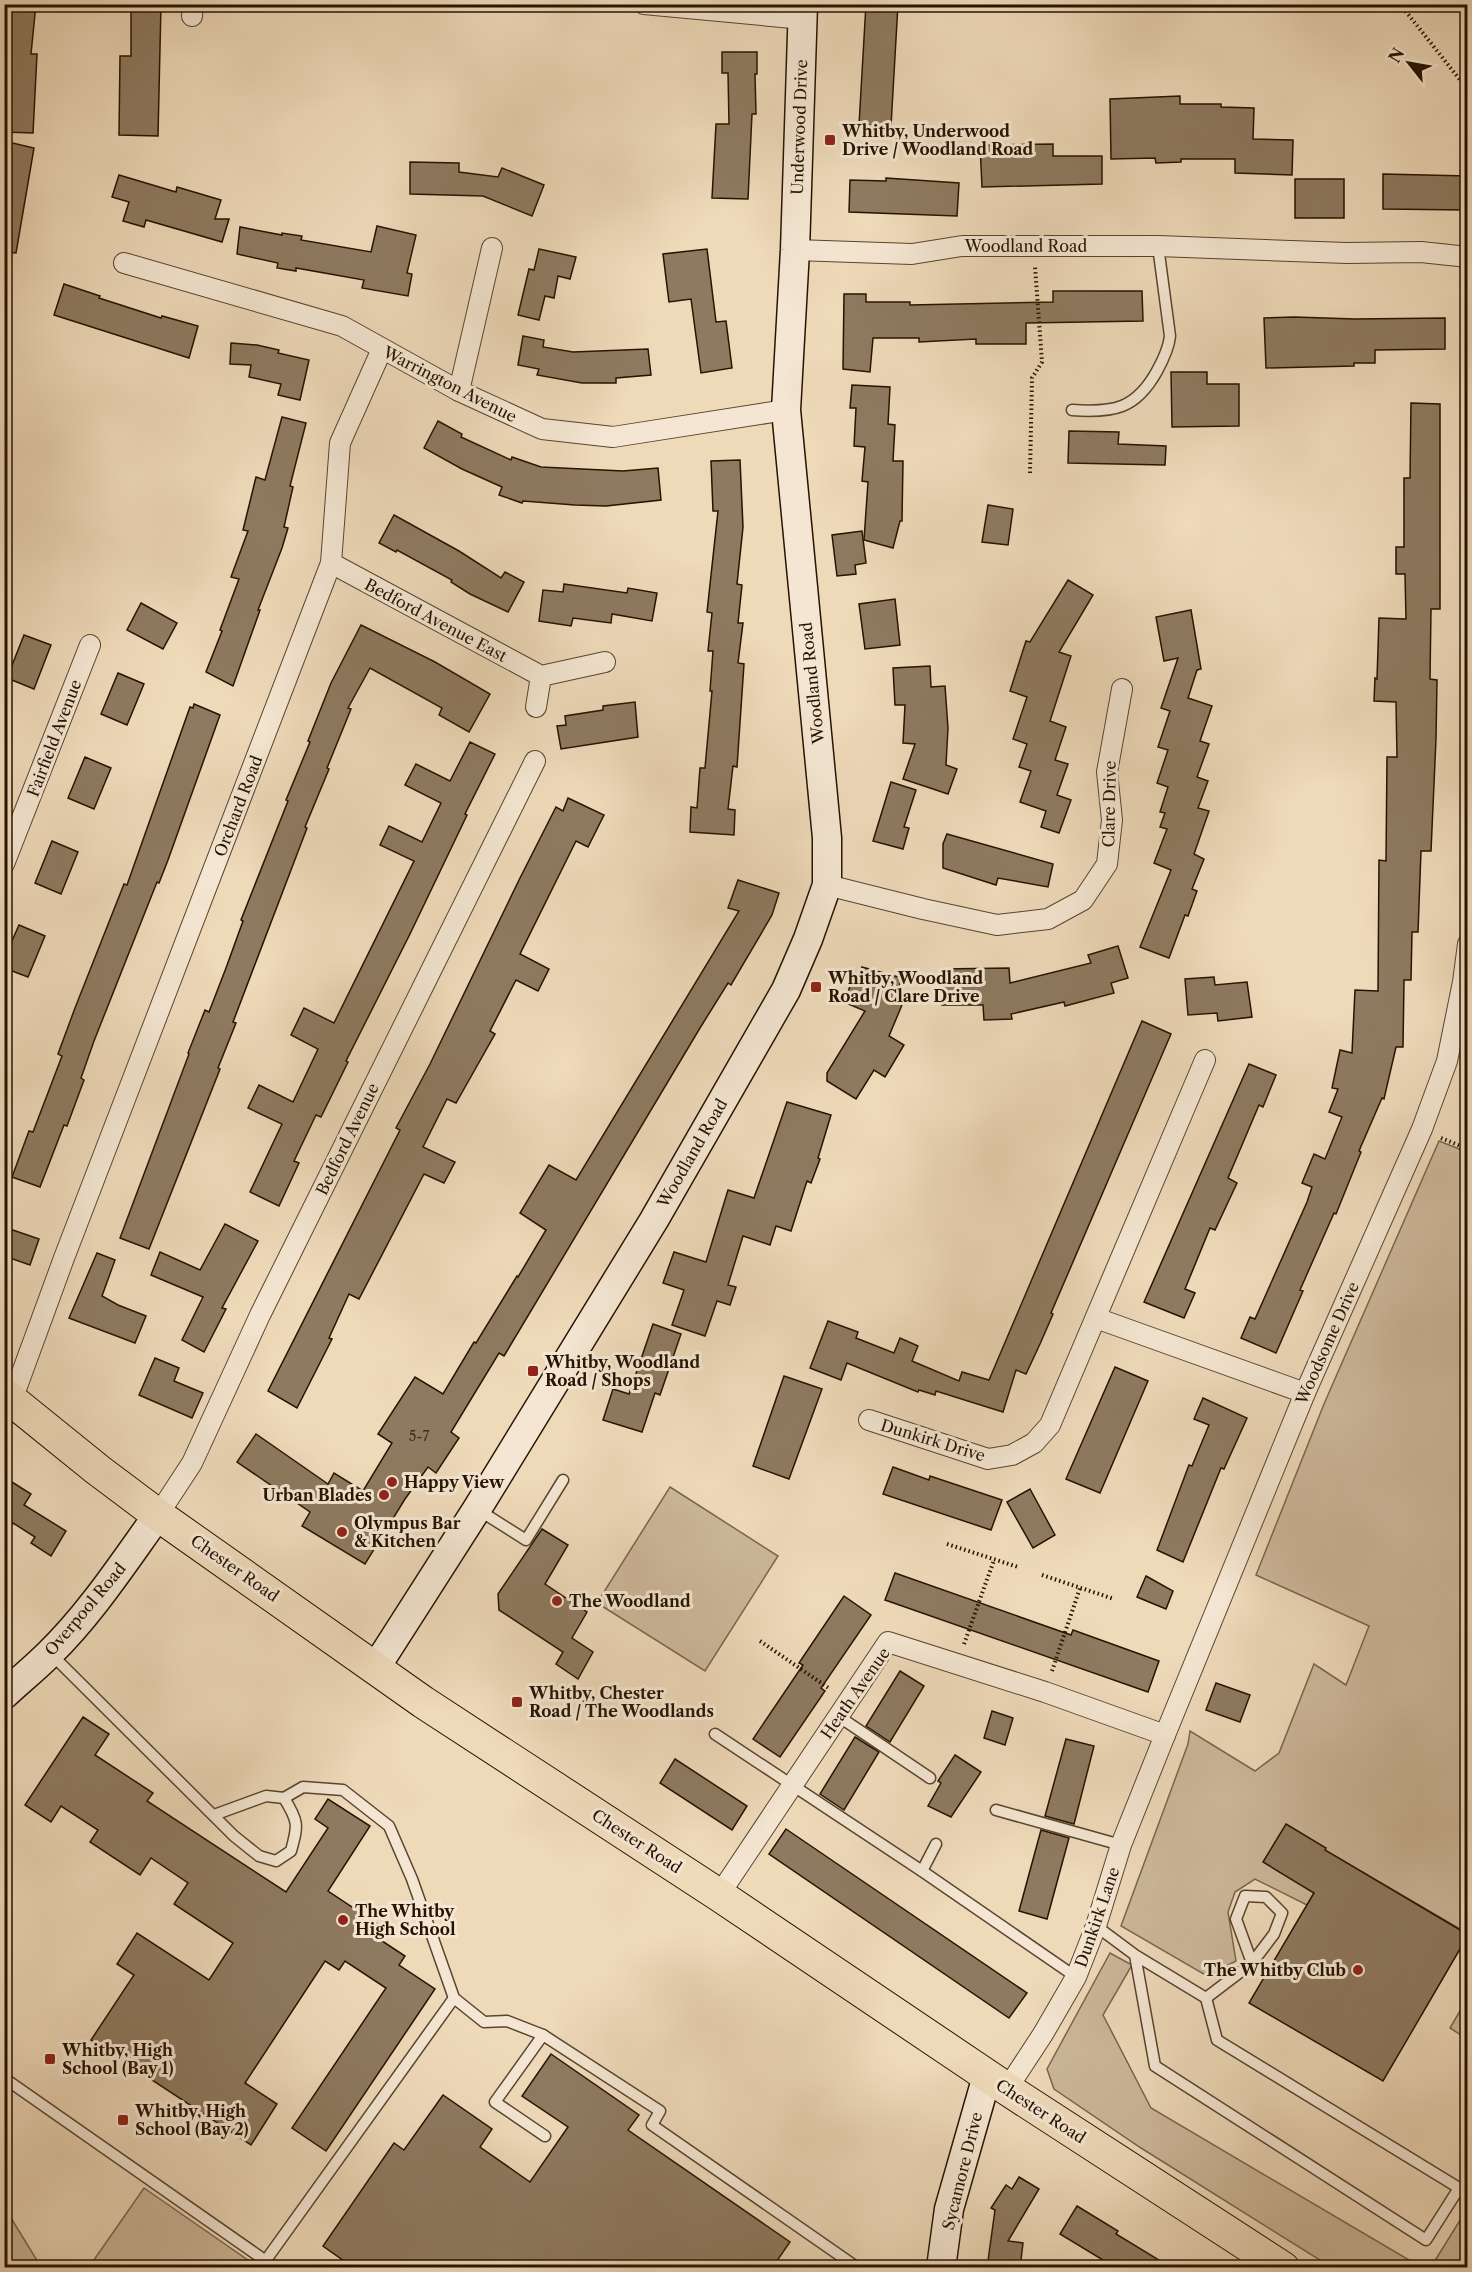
<svg xmlns="http://www.w3.org/2000/svg" width="1472" height="2272" font-family="'Libre Caslon Text',serif">
	<style>
		.green { fill: #ccb79a; stroke: #79654d; stroke-width: 1.5 }
		.building { fill: #8e7a60; stroke: #261300; stroke-width: 1.5 }
		.lines { fill: none; stroke-linecap: round; stroke-linejoin: round }
		.lane-casing { stroke: #58442e; stroke-width: 13 }
		.street-casing { stroke: #58442e; stroke-width: 22 }
		.secondary-casing { stroke: #261300; stroke-width: 31 }
		.primary-casing { stroke: #261300; stroke-width: 34 }
		.path { stroke: #261300; stroke-width: 4; stroke-dasharray: 1.5 3; stroke-linecap: butt }
		.lane { stroke: #f4e6d2; stroke-width: 10 }
		.street { stroke: #f4e6d2; stroke-width: 20 }
		.secondary { stroke: #f4e6d2; stroke-width: 28 }
		.primary { stroke: #eed9b9; stroke-width: 32 }
		.poi-dot { fill: #8f2418; stroke: #f4e6d2; stroke-width: 2 }
		.labels { text-anchor: middle; stroke-width: 6; stroke-linejoin: round; paint-order: stroke }
		.number-label { font-size: 14px; fill: #402d18 }
		.street-label { font-size: 16px; fill: #261300; stroke: #f4e6d2 }
		.poi-label { font-size: 16px; font-weight: bold; fill: #261300; stroke: #f4e6d2; text-anchor: start }
	</style>
	<rect width="100%" height="100%" fill="#eed9b9"/>
	<filter id="stains"><feTurbulence type="fractalNoise" baseFrequency=".00333" numOctaves="4"/><feColorMatrix values="0 0 0 0 .2 0 0 0 0 .09 0 0 0 0 .02 0 0 0 .5 -.17"/></filter>
	<radialGradient id="worn" r=".72"><stop offset=".6" stop-color="#630" stop-opacity="0"/><stop offset="1" stop-color="#630" stop-opacity=".3"/></radialGradient>
	<g class="green">
		<path d="M1439,1141l28,11v781l-132,-77 -28,49 -52,-26 -20,13 -7,20 8,49 -29,15 -86,-50 67,-182 2,-13 65,40 24,-18 35,-89 32,21 23,-59 -113,-51 68,-171z"/>
		<path d="M670,1487l108,69 -73,115 -108,-68z"/>
		<path d="M1110,1953l22,12 -29,50 48,93 270,159h-90l-190,-119 -87,-59 -7,-20z"/>
		<path d="M1467,1999l1,40h-1l-17,-11z"/>
		<path d="M144,2188l114,79h-169z"/>
		<path d="M4,2208h1l36,59h-36z"/>
		<path d="M1467,2209v58h-36z"/>
	</g>
	<g class="building">
		<path d="M4,4h32l-5,50h6l-4,79 -29,-1z"/>
		<path d="M131,4h30l-3,132 -39,-1 1,-79h11z"/>
		<path d="M866,4h32l-7,122 -32,-1z"/>
		<path d="M722,52h35v22h-2l1,40h-4l-4,85 -36,-1 4,-74h13l-1,-51h-6z"/>
		<path d="M1180,96v8h41v3l33,1 -1,31 40,1 -1,35 -57,-2v-14h-54v3l-25,1 -1,-5 -44,1 -1,-60z"/>
		<path d="M4,141l30,7 -18,105 -12,-1z"/>
		<path d="M1053,144v12h49v28l-120,3 -2,-42z"/>
		<path d="M410,162l49,1v9l39,5 4,-9 42,17 -12,31 -49,-20 -73,-2z"/>
		<path d="M1383,174l84,2v34l-84,-1z"/>
		<path d="M119,175l57,17 1,-5 44,13 -6,19h14l-7,23 -76,-22 -2,7 -21,-6 6,-19 -17,-5z"/>
		<path d="M886,178l73,5 -2,33 -108,-4 1,-32 36,1z"/>
		<rect x="1295" y="179" width="49" height="39"/>
		<path d="M377,226l39,9 -9,38 5,1 -4,22 -46,-8 2,-8 -68,-12v3l-19,-3 1,-5 -41,-9 3,-27 42,8v-2l20,3 -1,4 70,12z"/>
		<path d="M539,249l37,8 -6,22 -12,-3 -4,22 -9,-2 -6,24 -21,-5 11,-46 5,1z"/>
		<path d="M707,249l9,73 10,-1 6,47 -31,5 -10,-74 -22,3 -6,-48z"/>
		<path d="M64,284l36,12 -1,2 62,20 1,-2 36,10 -9,32 -135,-43z"/>
		<path d="M1053,291h89l1,30 -117,2v21h-50v-5l-57,3v-4h-46l-3,34 -27,-3 1,-75h22v8h44v3l143,-3z"/>
		<path d="M1294,317l61,2 90,-1v31l-70,1v13h-21v3l-88,2 -2,-50z"/>
		<path d="M523,336l21,4 -1,7 30,5 75,-3 3,26 -35,3v5h-34l-45,-8 2,-6 -21,-4z"/>
		<path d="M231,343l26,2 22,5 -1,3 31,7 -9,40 -22,-5 3,-11 -32,-7 2,-12 -21,-1z"/>
		<path d="M1171,372h36v12h32v42l-67,1z"/>
		<path d="M852,385l38,2 -2,37 7,1 -2,36h10l-1,60h-2l-7,27 -29,-8 4,-58 -6,-1 3,-34 -11,-1 2,-38h-6z"/>
		<path d="M1411,403l29,1v205h-9l-1,70 7,1 -1,59 -5,112h-10l-3,81h-6l-1,48h-7l-1,67h-7l-12,52 -2,-1 -23,53 2,1 -25,62 -2,-1 -34,77 3,1 -27,62 -35,-15 9,-21 5,2 52,-117 5,-15 -10,-4 12,-29 11,5 17,-42 -13,-5 9,-23 -6,-1 8,-38 12,3 3,-63 23,1 1,-131 7,1 1,-104h10l-1,-55 -22,-1 1,-23 2,1 2,-61 27,1 -1,-45h-9v-27h8v-69h6z"/>
		<path d="M282,417l24,6 -16,63 3,1 -9,40 4,1 -6,20 -24,62h2l-27,76 -27,-14 16,-41 -2,-1 19,-51 -8,-2 17,-46 -5,-1 13,-53 9,3z"/>
		<path d="M438,421l24,13 -1,3 50,23 1,-3 29,10 82,4 35,-3 3,32 -55,6 -31,-1 -52,-4 -1,2 -23,-8 3,-8 -40,-18 -38,-21z"/>
		<path d="M1069,431l50,1 -1,12 48,2 -1,19 -97,-2z"/>
		<path d="M740,460l3,67 -6,57 5,1 -4,38h5l-5,40 6,1 -7,103 -4,-1 -5,43 7,1 -1,25 -44,-3 1,-25 6,1 3,-40h5l7,-77h-2l3,-40h-5l4,-38 -5,-1 11,-101h-5l-2,-50z"/>
		<path d="M988,505l25,4 -5,36 -26,-3z"/>
		<path d="M394,515l65,36 42,27 4,-6 19,10 -16,30 -38,-18 -19,-12 1,-2 -55,-30 -1,2 -17,-9z"/>
		<path d="M862,531l4,32 -11,2 1,9 -19,2 -5,-41z"/>
		<path d="M1068,580l25,15 -34,57 12,4 -21,65 16,6 -11,33 13,4 -11,31 14,5 -12,33 -18,-6 5,-16 -26,-9 11,-31 -12,-4 8,-23 -14,-5 14,-42 -17,-6 16,-50 4,1z"/>
		<path d="M564,584l63,9 1,-5 29,5 -5,28 -40,-7 -1,9 -38,-5 -2,8 -32,-5 4,-31 20,2z"/>
		<path d="M895,599l5,46 -35,4 -6,-45z"/>
		<path d="M141,603l36,20 -14,26 -36,-19z"/>
		<path d="M1191,610l10,59 -4,1 -9,28 24,8 -12,35 9,3 -12,33 11,4 -10,27 11,3 -15,43 10,5 -12,30 5,2 -9,25 -3,-1 -16,43 -29,-11 31,-77 -17,-7 13,-34 -7,-2 5,-14 -5,-1 8,-25 -11,-4 11,-33 -10,-3 12,-36 -9,-3 17,-50 -14,3 -8,-44z"/>
		<path d="M361,625l74,37 55,32 -21,38 -30,-17 3,-7 -72,-40 -22,40 3,1 -24,59 2,1 -24,58 2,1 -74,194 3,1 -18,45 2,1 -71,180 -29,-11 69,-184 -1,-1 17,-43 4,2 17,-44 17,-47 -2,-1 47,-119 -2,-1 24,-58 -2,-1 23,-58z"/>
		<path d="M24,635l27,10 -17,44 -27,-11z"/>
		<path d="M930,666l1,21 14,-1 3,42 -2,37 11,4 -9,25 -45,-15 12,-35 -12,-1 2,-38h-10l-2,-37z"/>
		<path d="M118,673l26,11 -17,41 -26,-11z"/>
		<path d="M635,702l3,35 -77,12 -4,-23 9,-1 -1,-9 38,-6v-4z"/>
		<path d="M194,704l26,11 -52,145 -9,23 -2,-1 -63,159 -13,37 3,2 -17,46 -3,-1 -24,62 -28,-10 17,-46 4,1 29,-76 -4,-2 17,-46 49,-124 3,1 63,-178 3,1z"/>
		<path d="M470,742l25,12 -30,60 2,1 -57,119 -64,127 2,1 -27,55 -5,-2 -22,46 5,2 -20,43 -29,-14 32,-68 -34,-16 11,-23 34,17 25,-53 -27,-14 13,-27 30,15 80,-162 -34,-16 9,-19 33,16 19,-39 -36,-18 11,-21 34,17z"/>
		<path d="M85,757l26,11 -17,41 -26,-11z"/>
		<path d="M891,782l25,8 -12,37 5,1 -6,21 -30,-8z"/>
		<path d="M568,798l36,17 -16,32 -12,-6 -56,113 29,15 -11,22 -22,-11 -26,51 5,3 -39,69 -9,-4 -24,48 32,15 -11,21 -20,-9 -65,125 -10,-5 -20,44 3,1 -35,69 -29,-17 132,-261 -4,-2 34,-64 89,-184 37,-73 7,4z"/>
		<path d="M947,834l106,30 -5,23 -50,-9 -2,7 -53,-17v-24z"/>
		<path d="M52,841l26,11 -17,42 -26,-11z"/>
		<path d="M738,880l41,13 -7,22 -41,70 -3,-2 -28,45 -196,328 -5,-3 -48,79 8,6 -23,35 -8,-6 -23,32 -40,65 -63,-38 8,-14 -73,-50 19,-28 72,50 6,-11 29,18 29,-48 -14,-9 37,-57 28,17 31,-52 2,1 41,-67 1,1 28,-47 -26,-17 29,-48 27,15 163,-269 -11,-3z"/>
		<path d="M19,925l26,11 -17,41 -24,-9v-9z"/>
		<path d="M1118,946l10,32 -17,5 3,10 -49,13 -1,-4 -53,12 1,5 -28,1 -1,-15h-41v-36l67,-1 1,15 81,-20 -3,-8z"/>
		<path d="M862,967l40,11 -4,11 9,4 -18,43 15,9 -19,32 -11,-7 -18,29 -29,-18v-8l38,-62 -21,-9 11,-29 5,2z"/>
		<path d="M1214,977l1,8 32,-3 5,35 -34,4 -1,-8 -29,2 -3,-36z"/>
		<path d="M1142,1021l29,13 -120,279 2,1 -13,30 -14,30 -10,-4 -13,42 -67,-21 -1,4 -16,-5 -1,2 -71,-29 -6,17 -31,-12 18,-47 30,11 -2,6 38,15 6,-15 18,8 -6,15 47,20 3,-9 27,8z"/>
		<path d="M1249,1064l27,11 -13,32 -4,-2 -31,73 9,5 -22,47 -5,-2 -25,61 10,4 -11,25 -40,-16z"/>
		<path d="M787,1102l44,13 -13,43 2,1 -9,24 -4,-2 -16,50 -15,-5 -6,19 -27,-9 -15,49 8,2 -6,18 -13,-4 -12,35 -33,-11 12,-35 -21,-7 11,-31 32,10 22,-72 26,8z"/>
		<path d="M225,1224l33,17 -36,67 4,1 -22,43 -22,-12 21,-43 -52,-22 9,-23 40,18z"/>
		<path d="M4,1227l35,12 -9,26 -26,-9z"/>
		<path d="M97,1253l18,7 -13,36 16,9 28,11 -11,27 -66,-25z"/>
		<path d="M653,1324l28,10 -21,61 -5,-2 -13,39 -39,-12 10,-31 16,5z"/>
		<path d="M155,1358l24,10 -5,13 29,12 -11,25 -53,-23z"/>
		<path d="M1115,1367l33,14 -48,112 -34,-14z"/>
		<path d="M784,1376l38,13 -33,90 -36,-13z"/>
		<path d="M1203,1398l44,20 -23,51 -3,-1 -38,94 -26,-12 32,-85 3,1 17,-41 -15,-6z"/>
		<path d="M893,1467l36,13 1,-4 72,24 -11,30 -108,-36z"/>
		<path d="M4,1477l27,17 -7,11 42,26 -15,25 -20,-13 4,-6 -22,-14 -9,14z"/>
		<path d="M1030,1489l25,46 -22,13 -26,-46z"/>
		<path d="M542,1529l26,16 -23,39 42,28 -15,26 21,14 -15,27 -22,-15 7,-12 -64,-42 -1,-16z"/>
		<path d="M895,1573l176,62 2,-5 86,31 -11,31 -263,-92z"/>
		<path d="M1146,1576l27,15 -7,18 -29,-12z"/>
		<path d="M844,1596l27,19 -50,73 4,3 -45,66 -27,-18 50,-74 -4,-2z"/>
		<path d="M900,1671l24,15 -34,56 -24,-16z"/>
		<path d="M1216,1683l34,12 -10,27 -34,-12z"/>
		<path d="M992,1711l21,7 -8,27 -21,-7z"/>
		<path d="M83,1717l26,17 -14,21 58,38 -6,8 139,91 42,-64 -13,-9 13,-20 42,27 -42,65 54,36 -6,10 29,19 -6,9 36,24 -109,162 -34,-23 94,-140 -41,-27 -6,9 -14,-9 -80,122 32,21 -26,41 -160,-105 43,-65 -17,-11 20,-31 72,47 24,-37 -59,-39 14,-21 -37,-25 -11,17 -50,-33 8,-12 -37,-24 -10,16 -26,-17z"/>
		<path d="M855,1737l24,15 -35,58 -24,-16z"/>
		<path d="M1066,1739l28,7 -20,78 -29,-8z"/>
		<path d="M955,1755l26,17 -30,45 -23,-11 13,-23 -3,-2z"/>
		<path d="M675,1759l72,47 -15,24 -72,-47z"/>
		<path d="M1286,1824l40,24 -1,2 142,84v3l-84,144 -134,-78 65,-110 -51,-31z"/>
		<path d="M786,1829l241,164 -18,25 -240,-164z"/>
		<path d="M1041,1830l28,8 -22,81 -28,-8z"/>
		<path d="M551,2054l88,61 -11,15 162,112 -18,26h-418l-31,-22 71,-103 10,7 39,-55 49,34 -12,18 50,35 38,-55 -46,-31z"/>
		<path d="M1019,2177l20,12 -31,52 15,2 -3,25h-33l8,-58 -4,-2 15,-23 6,4z"/>
		<path d="M1077,2206l41,25 -2,3 56,34h-56l-56,-34z"/>
	</g>
	<g class="lines">
		<defs>
			<g id="lane">
				<path d="M1072,410c42,3 64,-1 85,-39 6,-11 12,-23 13,-35l-12,-90"/>
				<path d="M477,1509l49,31 37,-60"/>
				<path d="M50,1653l184,183 25,20 17,5 15,-10c7,-26 8,-29 -7,-53l-18,-2 -52,19"/>
				<path d="M838,1716l92,62"/>
				<path d="M715,1734l207,137 154,106"/>
				<path d="M284,1798l19,-11 40,3 46,36 23,53 42,119 30,24 23,-1 36,14"/>
				<path d="M996,1810l125,35"/>
				<path d="M922,1871l14,-27"/>
				<path d="M1096,1926l39,29 71,43 11,42 242,148 -33,52 -271,-174 -20,-111"/>
				<path d="M1206,1998l46,-35 -16,-44 9,-23 21,1 16,16 -8,21 -22,29"/>
				<path d="M4,2078l272,190"/>
				<path d="M545,2136l-50,-34 48,-67 117,76 -8,14 206,143"/>
				<path d="M266,2260l188,-262"/>
			</g>
			<g id="street">
				<path d="M644,4l159,15"/>
				<path d="M192,16l1,-12"/>
				<path d="M795,250l117,4 50,-8h196l189,7 74,-1 47,5"/>
				<path d="M124,263l218,63 117,65 83,38 71,8 173,-27"/>
				<path d="M459,391l33,-143"/>
				<path d="M331,563l210,113 64,-14"/>
				<path d="M536,707l5,-31"/>
				<path d="M4,864l86,-219"/>
				<path d="M827,885l96,24 74,16 51,-6 35,-19 24,-36 5,-44 -5,-48 15,-83"/>
				<path d="M1096,1318l209,75"/>
				<path d="M12,1400l52,-142 267,-695 9,-120 42,-94"/>
				<path d="M869,1420l119,39 24,-4 22,-12 16,-18 155,-365"/>
				<path d="M158,1515l34,-52 68,-148 275,-554"/>
				<path d="M719,1895l169,-253 157,50 120,43"/>
				<path d="M1007,2089l36,-55 33,-57 20,-51 25,-81 44,-110 140,-342 117,-264 25,-68 16,-79 5,-38"/>
			</g>
			<g id="secondary">
				<path d="M376,1667l101,-158 177,-289 132,-230 22,-51 19,-54v-47l-41,-428 9,-160 8,-246"/>
				<path d="M4,1695c15,-14 31,-27 45,-41 42,-41 75,-92 109,-139"/>
				<path d="M941,2268l8,-59 38,-133"/>
			</g>
			<path id="primary" d="M4,1394l94,76 60,45 265,187 296,193 288,194 276,179"/>
		</defs>
		<use href="#lane" class="lane-casing"/>
		<use href="#street" class="street-casing"/>
		<use href="#secondary" class="secondary-casing"/>
		<use href="#primary" class="primary-casing"/>
		<g class="path">
			<path d="M1400,4l68,86"/>
			<path d="M1030,473l2,-95 10,-16 -7,-95"/>
			<path d="M1441,1138l27,11"/>
			<path d="M947,1544l71,23"/>
			<path d="M1042,1575l72,24"/>
			<path d="M760,1641l70,48"/>
			<path d="M964,1644l30,-84"/>
			<path d="M1052,1671l28,-83"/>
		</g>
		<use href="#lane" class="lane"/>
		<use href="#street" class="street"/>
		<use href="#secondary" class="secondary"/>
		<use href="#primary" class="primary"/>
	</g>
	<g class="poi-dot">
		<rect x="824" y="134" width="12" height="12" rx="3"/>
		<rect x="810" y="981" width="12" height="12" rx="3"/>
		<rect x="527" y="1365" width="12" height="12" rx="3"/>
		<circle cx="392" cy="1482" r="6"/>
		<circle cx="384" cy="1495" r="6"/>
		<circle cx="342" cy="1532" r="6"/>
		<circle cx="557" cy="1601" r="6"/>
		<rect x="511" y="1696" width="12" height="12" rx="3"/>
		<circle cx="343" cy="1920" r="6"/>
		<circle cx="1358" cy="1970" r="6"/>
		<rect x="44" y="2053" width="12" height="12" rx="3"/>
		<rect x="117" y="2114" width="12" height="12" rx="3"/>
	</g>
	<g class="labels">
		<g class="number-label">
			<text x="419" y="1441">5-7</text>
		</g>
		<g class="street-label">
			<text transform="translate(799 127) rotate(-88)" y="6">Underwood Drive</text>
			<text x="1026" y="252">Woodland Road</text>
			<text transform="translate(450 384) rotate(27)" y="6">Warrington Avenue</text>
			<text transform="translate(436 620) rotate(28)" y="6">Bedford Avenue East</text>
			<text transform="translate(812 683) rotate(-96)" y="6">Woodland Road</text>
			<text transform="translate(54 738) rotate(-69)" y="6">Fairfield Avenue</text>
			<text transform="translate(1109 804) rotate(-89)" y="6">Clare Drive</text>
			<text transform="translate(238 806) rotate(-69)" y="6">Orchard Road</text>
			<text transform="translate(347 1139) rotate(-64)" y="6">Bedford Avenue</text>
			<text transform="translate(692 1153) rotate(-60)" y="6">Woodland Road</text>
			<text transform="translate(1327 1343) rotate(-66)" y="6">Woodsome Drive</text>
			<text transform="translate(933 1440) rotate(17)" y="6">Dunkirk Drive</text>
			<text transform="translate(235 1568) rotate(35)" y="6">Chester Road</text>
			<text transform="translate(85 1609) rotate(-50)" y="6">Overpool Road</text>
			<text transform="translate(855 1693) rotate(-55)" y="6">Heath Avenue</text>
			<text transform="translate(637 1841) rotate(33)" y="6">Chester Road</text>
			<text transform="translate(1097 1917) rotate(-71)" y="6">Dunkirk Lane</text>
			<text transform="translate(1041 2111) rotate(33)" y="6">Chester Road</text>
			<text transform="translate(962 2171) rotate(-76)" y="6">Sycamore Drive</text>
		</g>
		<g class="poi-label">
			<text x="842" y="137">Whitby, Underwood<tspan x="842" dy="18">Drive / Woodland Road</tspan></text>
			<text x="828" y="984">Whitby, Woodland<tspan x="828" dy="18">Road / Clare Drive</tspan></text>
			<text x="545" y="1368">Whitby, Woodland<tspan x="545" dy="18">Road / Shops</tspan></text>
			<text x="404" y="1488">Happy View</text>
			<text x="372" y="1501" text-anchor="end">Urban Blades</text>
			<text x="354" y="1529">Olympus Bar<tspan x="354" dy="18">&amp; Kitchen</tspan></text>
			<text x="569" y="1607">The Woodland</text>
			<text x="529" y="1699">Whitby, Chester<tspan x="529" dy="18">Road / The Woodlands</tspan></text>
			<text x="355" y="1917">The Whitby<tspan x="355" dy="18">High School</tspan></text>
			<text x="1346" y="1976" text-anchor="end">The Whitby Club</text>
			<text x="62" y="2056">Whitby, High<tspan x="62" dy="18">School (Bay 1)</tspan></text>
			<text x="135" y="2117">Whitby, High<tspan x="135" dy="18">School (Bay 2)</tspan></text>
		</g>
	</g>
	<rect width="1472" height="2272" fill="none" stroke="#eed9b9" stroke-width="24"/>
	<rect x="6" y="6" width="1460" height="2260" fill="none" stroke="#261300" stroke-width="3"/>
	<rect x="12" y="12" width="1448" height="2248" fill="none" stroke="#261300" stroke-width="1.5"/>
	<g transform="translate(1409 63) rotate(301)" stroke="#f4e6d2" stroke-width="4.5" paint-order="stroke">
	<path d="M0-4.5L10 22L0 15L-10 22Z" fill="#261300"/>
	<text y="-9" font-size="16" font-weight="bold" text-anchor="middle" fill="#261300">N</text>
	</g>
	<rect width="100%" height="100%" filter="url(#stains)"/>
	<rect width="100%" height="100%" fill="url(#worn)"/>
</svg>
